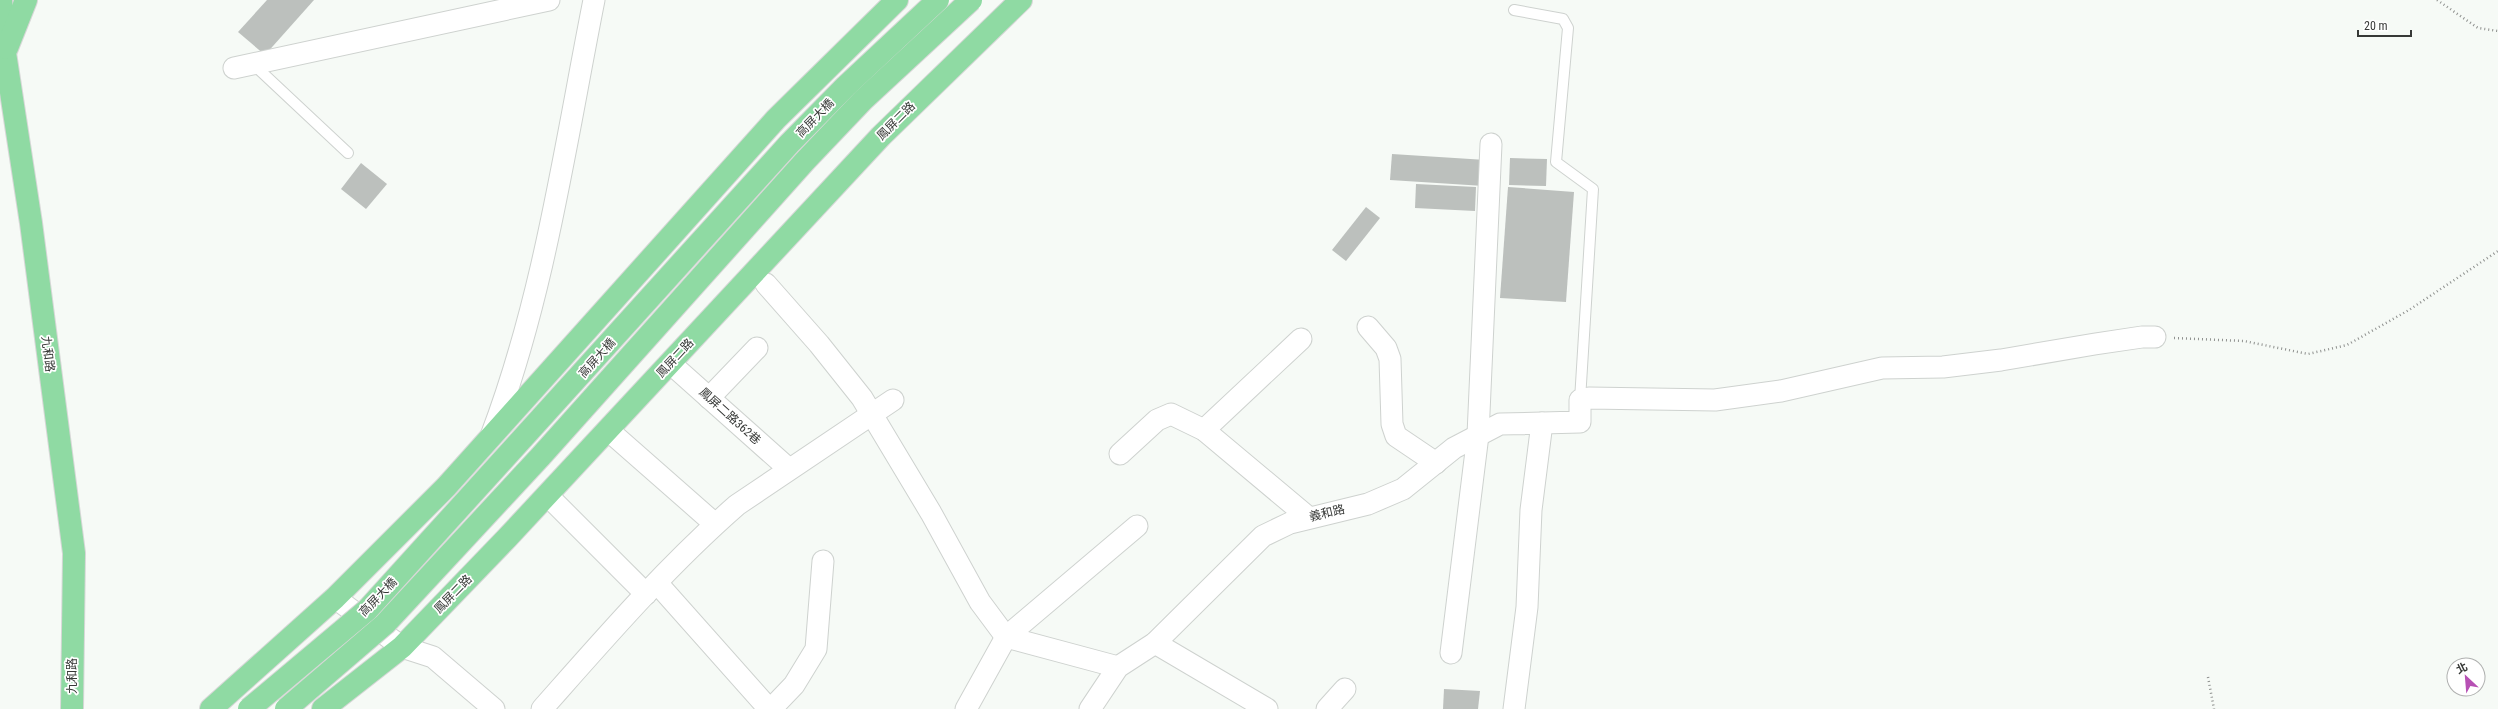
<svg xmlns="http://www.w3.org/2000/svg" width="2498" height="709" font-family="'Roboto Condensed','Noto Sans TC',sans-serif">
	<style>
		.building { fill: #bcc0bd }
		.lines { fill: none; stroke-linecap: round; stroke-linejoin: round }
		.service-casing { stroke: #ced2cf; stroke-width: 12 }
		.minor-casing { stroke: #ced2cf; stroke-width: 23 }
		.primary-casing { stroke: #d7d7d7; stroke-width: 24 }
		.path { stroke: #8f918f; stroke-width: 2.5; stroke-dasharray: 1 3; stroke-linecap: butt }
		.service { stroke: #fff; stroke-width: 10 }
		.minor { stroke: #fff; stroke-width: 21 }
		.primary { stroke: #8fdaa3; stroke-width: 22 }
		.primary-bridge-casing { stroke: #d7d7d7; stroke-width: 24; stroke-linecap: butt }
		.primary-bridge { stroke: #8fdaa3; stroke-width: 22 }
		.labels { text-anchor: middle; stroke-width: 3.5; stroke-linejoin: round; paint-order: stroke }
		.street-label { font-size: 12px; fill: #373937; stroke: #fff }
	</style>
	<rect width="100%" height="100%" fill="#f6faf6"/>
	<g class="building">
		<path d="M267,0h47l-49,55 -27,-23z"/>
		<path d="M1392,154l94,6 -2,26 -94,-6z"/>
		<path d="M1510,158l37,1 -1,27 -37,-1z"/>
		<path d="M361,163l26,21 -21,25 -25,-20z"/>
		<path d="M1416,184l60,3 -1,24 -60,-3z"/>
		<path d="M1508,187l66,5 -8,110 -66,-4z"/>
		<path d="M1366,207l14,11 -34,43 -14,-11z"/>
		<path d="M1444,689l36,2 -2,18h-35z"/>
	</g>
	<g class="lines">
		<defs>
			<g id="service">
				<path d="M1514,10l49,9 5,9 -12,134 37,27 -13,211"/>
				<path d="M253,64l95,89"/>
			</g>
			<g id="minor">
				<path d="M234,68l315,-68"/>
				<path d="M766,284l53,60 43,54 69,115 49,89 26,35 112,30"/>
				<path d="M1368,327l18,21 4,11 2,65 4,12 40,27"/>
				<path d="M670,363l119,106"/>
				<path d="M709,398l48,-50"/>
				<path d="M1542,423l38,-1v-22l9,-2 126,2 66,-9 101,-23 61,-1 58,-7 94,-16 47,-7h13"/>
				<path d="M608,430l107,94"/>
				<path d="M1204,430l97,-91"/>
				<path d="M491,436c53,-139 74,-290 103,-436"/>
				<path d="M1120,454l37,-34 14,-6 33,16 104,87"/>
				<path d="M547,495l99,99"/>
				<path d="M657,583l112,126"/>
				<path d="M335,598l67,49 31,10 61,52"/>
				<path d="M1155,643l112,66"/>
				<path d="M1451,653l27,-218 13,-291"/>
				<path d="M542,709c62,-70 124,-142 195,-204l156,-105"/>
				<path d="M771,709l23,-24 22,-36 7,-88"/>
				<path d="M966,709l40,-72 131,-111"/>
				<path d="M1090,709l28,-42 37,-24 108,-107 27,-13 78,-19 35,-15 51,-41 46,-24 42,-1 -11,87 -4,97 -13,102"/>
				<path d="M1327,709l18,-20"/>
			</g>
			<g id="primary">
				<path d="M1,0l4,53 26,170 43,330 -2,156"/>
				<path d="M7,48l19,-48"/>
				<path d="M211,709l124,-111 111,-111 330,-368 121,-119"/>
				<path d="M323,709l79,-62 105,-109 374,-402 140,-136"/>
			</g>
		</defs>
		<use href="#service" class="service-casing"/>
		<use href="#minor" class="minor-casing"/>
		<use href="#primary" class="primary-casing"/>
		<g class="path">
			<path d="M2437,0l41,28 20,3"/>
			<path d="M2174,338l70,3 64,13 39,-9 62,-35 89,-59"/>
			<path d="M2208,677l6,32"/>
		</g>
		<use href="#service" class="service"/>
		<use href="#minor" class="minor"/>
		<use href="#primary" class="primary"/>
		<defs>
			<g id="primary-bridge">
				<path d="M249,709l118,-99 422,-466 57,-58 92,-86"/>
				<path d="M286,709l99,-85 156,-168 264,-295 58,-61 108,-100"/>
			</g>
		</defs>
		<use href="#primary-bridge" class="primary-bridge-casing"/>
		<use href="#primary-bridge" class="primary-bridge"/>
	</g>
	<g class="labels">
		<g class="street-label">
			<text transform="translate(815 118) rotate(-46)" y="4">高屏大橋</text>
			<text transform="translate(896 121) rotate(-45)" y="4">鳳屏二路</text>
			<text transform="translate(48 354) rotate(83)" y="4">九和路</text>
			<text transform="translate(597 358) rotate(-48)" y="4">高屏大橋</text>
			<text transform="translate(675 358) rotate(-47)" y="4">鳳屏二路</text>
			<text transform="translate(730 416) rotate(42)" y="4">鳳屏二路362巷</text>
			<text transform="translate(1327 513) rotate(-13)" y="4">義和路</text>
			<text transform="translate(453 594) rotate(-46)" y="4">鳳屏二路</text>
			<text transform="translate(378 597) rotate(-46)" y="4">高屏大橋</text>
			<text transform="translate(72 676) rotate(-90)" y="4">九和路</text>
		</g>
	</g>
	<g transform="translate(2466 677) rotate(334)"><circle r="19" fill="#ffffff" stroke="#afb0af"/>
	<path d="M0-3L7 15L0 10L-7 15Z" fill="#b750b4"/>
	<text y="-6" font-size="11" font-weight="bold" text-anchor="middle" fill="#373937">北</text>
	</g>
	<path d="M2358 30v6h53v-6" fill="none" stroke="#373937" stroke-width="2"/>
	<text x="2364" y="30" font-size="12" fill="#373937" stroke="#ffffff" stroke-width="3" paint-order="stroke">20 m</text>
</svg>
